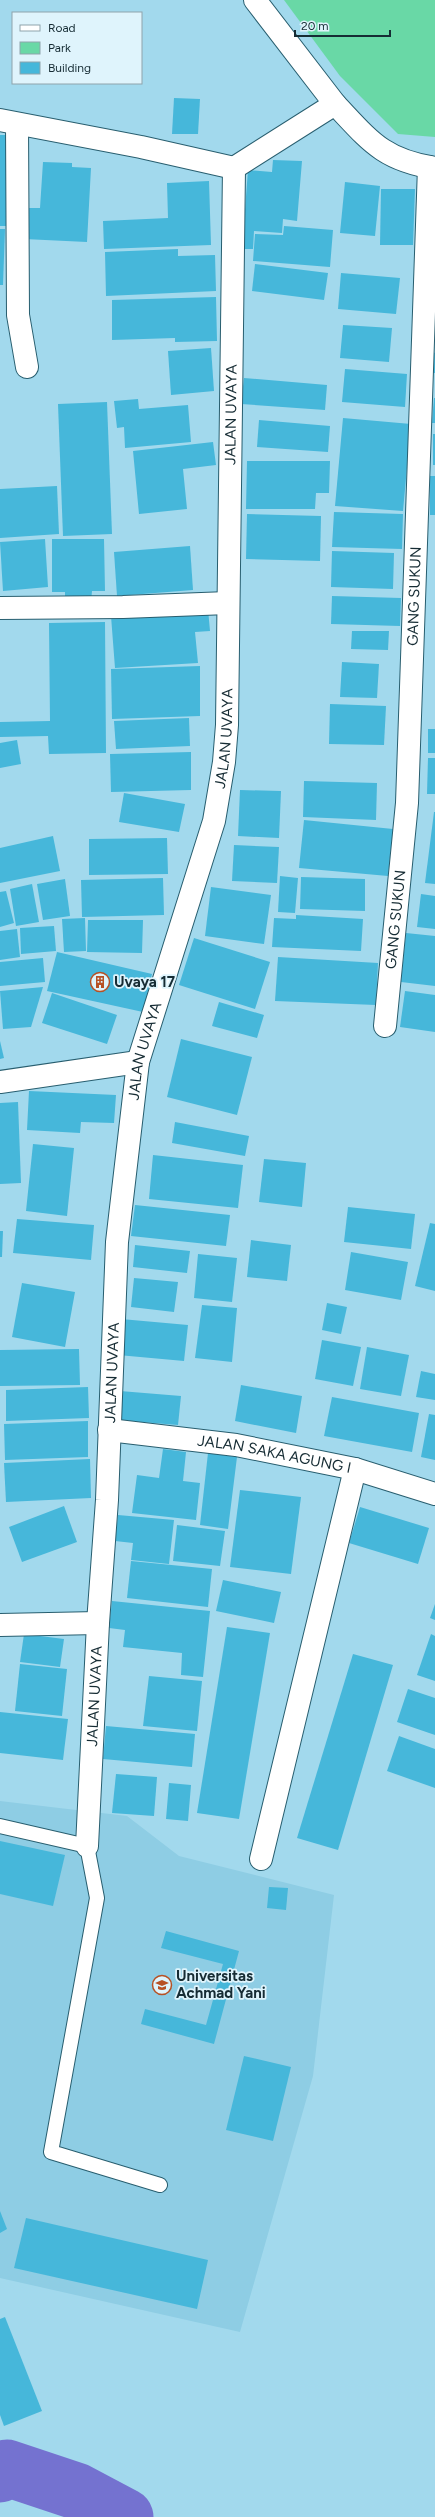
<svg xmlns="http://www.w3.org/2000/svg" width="435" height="2517" font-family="Figtree,sans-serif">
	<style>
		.built { fill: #8ecde4 }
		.green { fill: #69d8a6 }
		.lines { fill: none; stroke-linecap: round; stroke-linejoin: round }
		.river { stroke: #7472d0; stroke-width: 57 }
		.building { fill: #46b7da }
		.lane-casing { stroke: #285e6f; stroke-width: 16 }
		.street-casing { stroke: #285e6f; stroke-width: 24 }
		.lane { stroke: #fff; stroke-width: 14 }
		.street { stroke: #fff; stroke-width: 22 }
		.labels { text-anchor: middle; stroke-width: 3.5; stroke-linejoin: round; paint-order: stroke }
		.street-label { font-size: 15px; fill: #162c34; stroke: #dff4fc }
		.poi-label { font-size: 15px; font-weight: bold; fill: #162c34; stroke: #dff4fc; text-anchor: start }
	</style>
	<rect width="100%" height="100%" fill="#a2d9ed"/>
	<path class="built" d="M0,1801l127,15 52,40 155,39 -21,181 -73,256 -240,-54z"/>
	<path class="green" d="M284,0h151v137l-37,-3 -58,-58z"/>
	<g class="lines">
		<path class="river" d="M0,2474l7,-6 69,23 49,26"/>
	</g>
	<g class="building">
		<path d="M174,98l26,1 -2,35h-26z"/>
		<path d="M0,135h7l-1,91h-6z"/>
		<path d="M273,160l29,1 -5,60 -14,-2 -1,14 -28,-2 -1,18h-11l6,-79 24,2z"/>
		<path d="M43,162l29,1v4l19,1 -4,74 -63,-3 1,-31h15z"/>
		<path d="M209,181l2,64 -107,4 -1,-28 65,-3 -1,-35z"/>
		<path d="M345,182l35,4 -5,50 -35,-3z"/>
		<path d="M381,189h34l-2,56h-33z"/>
		<path d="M284,226l49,4 -3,37 -77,-6 2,-27 28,1z"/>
		<path d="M0,229h5l-2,56h-3z"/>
		<path d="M178,249v7l37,-1 1,36 -110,5 -1,-44z"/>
		<path d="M255,264l73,9 -4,27 -72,-9z"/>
		<path d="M341,273l59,5 -4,36 -58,-5z"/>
		<path d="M216,297l1,44 -42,1v-4l-63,2v-40z"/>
		<path d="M343,325l49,3 -3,34 -49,-4z"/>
		<path d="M211,348l3,43 -43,4 -3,-44z"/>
		<path d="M433,352l2,1v20h-4z"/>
		<path d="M345,369l62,5 -2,33 -63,-5z"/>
		<path d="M244,378l83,7 -2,25 -84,-6z"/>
		<path d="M434,398h1v25h-3z"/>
		<path d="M138,399l1,10 49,-4 3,37 -66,6 -1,-21 -7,1 -3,-27z"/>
		<path d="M107,402l5,132 -49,2 -5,-132z"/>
		<path d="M343,418l68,6 -8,87 -68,-5z"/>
		<path d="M259,420l71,6 -2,26 -71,-5z"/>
		<rect x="433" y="434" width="2" height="31"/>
		<path d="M213,442l3,23 -33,4 4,40 -48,5 -6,-63z"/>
		<path d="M247,461h83l-1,32h-13l-1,16h-69z"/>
		<rect x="430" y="476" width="5" height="39"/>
		<path d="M57,486l2,48 -59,4v-49z"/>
		<path d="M334,512l69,2 -1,35 -70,-2z"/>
		<path d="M247,514l74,2 -1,45 -74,-2z"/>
		<path d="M45,539l3,48 -45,4 -3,-49z"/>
		<path d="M52,539h52l1,52h-13l-1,11 -26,1v-11h-13z"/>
		<path d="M190,546l3,44 -76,6 -3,-44z"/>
		<path d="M332,551l62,2 -1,36 -62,-2z"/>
		<path d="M332,596l69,2 -1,28 -69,-2z"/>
		<path d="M208,609l2,22 -15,1 3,31 -83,5 -4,-52z"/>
		<path d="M105,622l1,131 -57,1 -1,-18 -48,1v-15l50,-1 -1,-98z"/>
		<path d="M352,631h37l-1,19 -37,-1z"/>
		<path d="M342,662l37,2 -2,34 -37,-1z"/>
		<path d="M200,666v50l-88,3 -1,-50z"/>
		<path d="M330,704l56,2 -2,39 -55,-1z"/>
		<path d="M189,718l1,28 -74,3 -2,-28z"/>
		<rect x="428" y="729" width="7" height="24"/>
		<path d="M17,740l4,24 -21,4v-25z"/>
		<path d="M191,752v38l-80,2 -1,-38z"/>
		<path d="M428,758h7v36h-8z"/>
		<path d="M304,781l73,2 -1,37 -73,-3z"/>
		<path d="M240,790l41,1 -2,47 -41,-2z"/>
		<path d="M124,793l61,11 -6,28 -60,-10z"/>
		<path d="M434,812h1v72l-10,-1z"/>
		<path d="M304,820l89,9 -5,47 -89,-8z"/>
		<path d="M53,836l7,35 -60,12v-35z"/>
		<path d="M167,838l1,36 -79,1v-36z"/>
		<path d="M234,845l45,2 -2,36 -45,-2z"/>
		<path d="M280,876l18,2 -3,35 -17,-1z"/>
		<path d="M301,877l64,2v32l-65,-2z"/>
		<path d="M163,878l1,37 -82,2 -1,-37z"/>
		<path d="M65,879l5,37 -27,4 -6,-36z"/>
		<path d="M32,884l7,38 -23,4 -6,-37z"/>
		<path d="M211,887l60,8 -7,49 -59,-8z"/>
		<path d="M6,891l8,32 -14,4v-35z"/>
		<path d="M421,894l14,2v33l-18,-2z"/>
		<path d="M296,915l67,4 -2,32 -89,-4 2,-29 22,1z"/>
		<path d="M85,918l1,33 -22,1 -2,-33z"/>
		<path d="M88,920h55l-1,33 -55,-1z"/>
		<path d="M54,926l2,25 -35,3 -1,-26z"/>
		<path d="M17,929l3,28 -20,3v-29z"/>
		<path d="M406,933l29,3v50l-34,-4z"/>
		<path d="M194,938l76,24 -15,47 -76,-24z"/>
		<path d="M57,952l95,22 -9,38 -96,-21z"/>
		<path d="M278,957l100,6 -2,42 -101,-4z"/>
		<path d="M43,958l2,24 -45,4v-24z"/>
		<path d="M43,987l-12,40 -28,2 -3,-38z"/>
		<path d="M405,991l30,4v37l-35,-5z"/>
		<path d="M52,993l65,22 -10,29 -65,-21z"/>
		<path d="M219,1002l45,13 -7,23 -45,-12z"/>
		<path d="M181,1039l71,18 -15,58 -70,-18z"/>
		<path d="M0,1041l4,17 -4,1z"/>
		<path d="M29,1091l87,4 -2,28 -33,-1 -1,11 -53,-3z"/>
		<path d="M18,1102l3,81 -21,1v-81z"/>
		<path d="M175,1122l74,14 -4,20 -73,-13z"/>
		<path d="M33,1144l41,4 -7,68 -41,-5z"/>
		<path d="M153,1155l90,10 -5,43 -89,-9z"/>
		<path d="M264,1159l42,4 -4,44 -43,-5z"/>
		<path d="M135,1205l95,10 -4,31 -95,-10z"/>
		<path d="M348,1207l67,7 -4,35 -67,-7z"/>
		<path d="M17,1219l77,6 -3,35 -78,-7z"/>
		<path d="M430,1223l5,1v67l-20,-5z"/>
		<path d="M0,1231h3l-1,26h-2z"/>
		<path d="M251,1240l40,5 -4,36 -40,-4z"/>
		<path d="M135,1245l55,6 -3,22 -54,-6z"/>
		<path d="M351,1252l57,10 -7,38 -56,-10z"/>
		<path d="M198,1254l39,4 -5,44 -38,-4z"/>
		<path d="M134,1278l44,4 -4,30 -43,-5z"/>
		<path d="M22,1283l53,9 -10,55 -53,-10z"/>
		<path d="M327,1303l20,4 -6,27 -19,-4z"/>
		<path d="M202,1305l35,3 -5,54 -37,-4z"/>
		<path d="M121,1319l67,6 -4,36 -66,-6z"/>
		<path d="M322,1340l39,7 -8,39 -38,-7z"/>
		<path d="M367,1347l42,8 -8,41 -41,-7z"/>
		<path d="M79,1349l1,36 -80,1v-36z"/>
		<path d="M421,1371l14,3v26l-19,-3z"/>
		<path d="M241,1385l61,11 -6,37 -61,-12z"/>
		<path d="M88,1387l1,31 -83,3v-31z"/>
		<path d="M120,1391l61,5 -3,29 -61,-5z"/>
		<path d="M332,1397l87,16 -7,39 -88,-16z"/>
		<path d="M429,1414l6,1v45l-14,-3z"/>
		<path d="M88,1421v36l-83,3 -1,-36z"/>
		<path d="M163,1449l23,3 -3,29 17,2 -4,37 -64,-7 5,-38 22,3z"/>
		<path d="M208,1453l29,4 -9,72 -28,-4z"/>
		<path d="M90,1459l1,39 -85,4 -2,-39z"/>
		<path d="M240,1490l61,7 -10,77 -61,-7z"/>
		<path d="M64,1506l13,36 -55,20 -13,-35z"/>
		<path d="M360,1507l69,21 -11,36 -69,-21z"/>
		<path d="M118,1515l56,5 -5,44 -38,-4 2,-17 -18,-2z"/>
		<path d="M177,1525l48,6 -5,35 -47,-5z"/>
		<path d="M131,1561l81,8 -4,38 -81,-9z"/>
		<path d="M223,1580l58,12 -7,31 -58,-12z"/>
		<path d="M112,1601l98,10 -7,66 -22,-2 1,-22 -59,-6 2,-17 -16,-2z"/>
		<path d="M435,1604v16l-5,-2z"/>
		<path d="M227,1627l43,6 -31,186 -42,-6z"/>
		<path d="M24,1634l40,5 -4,28 -40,-5z"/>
		<path d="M431,1634l4,2v45l-18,-6z"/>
		<path d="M353,1654l40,11 -55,185 -41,-12z"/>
		<path d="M20,1664l47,5 -5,47 -47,-5z"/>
		<path d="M149,1676l53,5 -5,50 -54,-5z"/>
		<path d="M408,1689l27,9v37l-38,-13z"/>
		<path d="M0,1712l68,7 -5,41 -63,-7z"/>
		<path d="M106,1726l89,8 -3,33 -89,-8z"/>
		<path d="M399,1736l36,13v39l-48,-17z"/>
		<path d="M116,1774l41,3 -3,39 -42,-3z"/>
		<path d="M169,1783l22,2 -3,36 -22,-2z"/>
		<path d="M0,1841l65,14 -12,51 -53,-12z"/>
		<path d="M269,1887l19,1 -2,22 -19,-2z"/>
		<path d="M166,1931l73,20 -25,93 -73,-20 4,-15 61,16 17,-61 -62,-16z"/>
		<path d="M244,2056l47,11 -18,74 -47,-11z"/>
		<path d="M0,2211l7,18 -7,4z"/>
		<path d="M26,2218l182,42 -11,49 -183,-41z"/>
		<path d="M5,2317l37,94 -38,15 -4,-11v-96z"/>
	</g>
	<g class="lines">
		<defs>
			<path id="lane" d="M0,1826l87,20 10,52 -46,254 109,33"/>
			<g id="street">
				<path d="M335,104c35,37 48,56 100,64"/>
				<path d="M0,120l141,27 93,21"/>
				<path d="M17,124l1,191 9,52"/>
				<path d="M234,168l101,-64 -80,-104"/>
				<path d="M0,608l123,-1 105,-4"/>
				<path id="s1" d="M385,1026l22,-223 22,-636"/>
				<path d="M0,1082l138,-20"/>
				<path id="s2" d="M109,1430l127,15 119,24 80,25"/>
				<path d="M0,1625l98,-2"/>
				<path id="s3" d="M87,1846l11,-223 9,-123 10,-258 21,-180 76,-241 10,-59 3,-37 7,-557"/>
				<path d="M261,1859l94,-390"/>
			</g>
		</defs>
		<use href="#lane" class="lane-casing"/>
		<use href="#street" class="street-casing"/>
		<use href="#lane" class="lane"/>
		<use href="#street" class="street"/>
	</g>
	<defs>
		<symbol id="building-ring" viewBox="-11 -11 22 22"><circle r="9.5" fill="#dff4fc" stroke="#b75124" stroke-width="1.5"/><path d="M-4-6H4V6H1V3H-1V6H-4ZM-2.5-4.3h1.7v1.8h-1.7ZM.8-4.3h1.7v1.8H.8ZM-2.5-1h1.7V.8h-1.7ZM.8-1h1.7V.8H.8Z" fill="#b75124"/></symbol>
		<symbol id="university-ring" viewBox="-11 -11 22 22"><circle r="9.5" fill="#dff4fc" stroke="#b75124" stroke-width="1.5"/><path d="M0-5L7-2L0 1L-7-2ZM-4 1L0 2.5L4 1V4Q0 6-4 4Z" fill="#b75124"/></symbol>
	</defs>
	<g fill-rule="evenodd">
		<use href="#building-ring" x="89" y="971" width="22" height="22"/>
		<use href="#university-ring" x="151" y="1974" width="22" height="22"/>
	</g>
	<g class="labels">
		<g class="street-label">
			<text dy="5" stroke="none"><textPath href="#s3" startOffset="1446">JALAN UVAYA</textPath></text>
			<text dy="5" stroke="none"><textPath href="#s1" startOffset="431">GANG SUKUN</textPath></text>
			<text dy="5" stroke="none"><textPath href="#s3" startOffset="1122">JALAN UVAYA</textPath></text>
			<text dy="5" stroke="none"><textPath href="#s1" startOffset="107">GANG SUKUN</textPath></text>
			<text dy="5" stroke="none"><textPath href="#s3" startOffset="798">JALAN UVAYA</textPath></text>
			<text dy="5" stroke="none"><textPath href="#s3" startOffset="474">JALAN UVAYA</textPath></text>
			<text dy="5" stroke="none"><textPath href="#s2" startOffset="167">JALAN SAKA AGUNG I</textPath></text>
			<text dy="5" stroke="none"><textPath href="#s3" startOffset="150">JALAN UVAYA</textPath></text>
		</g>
		<g class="poi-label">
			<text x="114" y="987">Uvaya 17</text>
			<text x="176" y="1981">Universitas<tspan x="176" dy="17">Achmad Yani</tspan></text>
		</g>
	</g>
	<rect x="12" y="12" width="130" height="72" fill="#dff4fc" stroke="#8fa4ac"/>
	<rect x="20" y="25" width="20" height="6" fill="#ffffff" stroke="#8fa4ac"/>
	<text x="48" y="32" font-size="12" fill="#162c34">Road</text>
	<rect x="20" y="42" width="20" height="12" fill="#69d8a6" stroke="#8fa4ac"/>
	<text x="48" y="52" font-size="12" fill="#162c34">Park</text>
	<rect x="20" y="62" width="20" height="12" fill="#46b7da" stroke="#8fa4ac"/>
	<text x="48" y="72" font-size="12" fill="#162c34">Building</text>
	<path d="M295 30v6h95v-6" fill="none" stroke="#162c34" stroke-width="2"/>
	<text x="301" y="30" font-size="12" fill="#162c34" stroke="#dff4fc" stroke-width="3" paint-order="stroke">20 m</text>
</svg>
